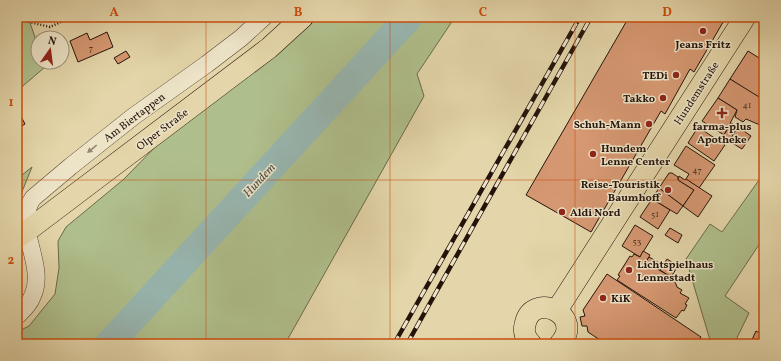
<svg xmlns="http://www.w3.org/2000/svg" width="781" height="361" font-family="Vollkorn,serif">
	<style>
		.green { fill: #afbf8c; stroke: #6a694c }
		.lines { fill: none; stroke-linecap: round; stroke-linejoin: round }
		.river { stroke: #98b7b1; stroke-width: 28 }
		.building { fill: #d69872; stroke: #25130b }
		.minor-casing { stroke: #543; stroke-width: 18 }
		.major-casing { stroke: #25130b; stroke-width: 22 }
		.path { stroke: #25130b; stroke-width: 2.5; stroke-dasharray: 1 2; stroke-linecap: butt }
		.minor { stroke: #ede4c8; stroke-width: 17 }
		.major { stroke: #e4d6aa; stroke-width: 21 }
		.rail-casing { stroke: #25130b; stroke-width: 4.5 }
		.rail { stroke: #ede4c8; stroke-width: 3; stroke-dasharray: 9; stroke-linecap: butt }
		.oneway { fill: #938673 }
		.grid { fill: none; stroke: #cb4e0c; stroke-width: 1; stroke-opacity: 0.55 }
		.poi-dot { fill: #8f2418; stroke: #ede4c8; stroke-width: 1.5 }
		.labels { text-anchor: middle; stroke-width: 3; stroke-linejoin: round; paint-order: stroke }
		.number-label { font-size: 9px; fill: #513425 }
		.poi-label { font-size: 11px; font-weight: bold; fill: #25130b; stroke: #ede4c8; text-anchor: end }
		.street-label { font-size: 11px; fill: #25130b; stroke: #ede4c8 }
		.water-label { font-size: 12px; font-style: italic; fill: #4d4c45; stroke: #ede4c8 }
		.neatline { fill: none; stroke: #cb4e0c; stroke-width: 1.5 }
		.grid-label { font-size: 13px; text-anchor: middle; font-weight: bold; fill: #cb4e0c }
	</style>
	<rect width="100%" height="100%" fill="#e4d6aa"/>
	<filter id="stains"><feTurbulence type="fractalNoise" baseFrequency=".005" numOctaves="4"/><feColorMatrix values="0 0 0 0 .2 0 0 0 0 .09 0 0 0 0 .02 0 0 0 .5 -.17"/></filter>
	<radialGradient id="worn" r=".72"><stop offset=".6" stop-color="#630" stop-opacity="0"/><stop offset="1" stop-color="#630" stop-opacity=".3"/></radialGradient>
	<g class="green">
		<path d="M17,17h11l10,29v16h6l1,5 -28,24z"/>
		<path d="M318,17h137l-38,57 7,22 -139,248h-268v-12l12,-6 26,-32 4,-26 -1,-27 8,-14 58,-48 36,-37 111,-84z"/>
		<path d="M32,167l-15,37v-25z"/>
		<path d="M764,173v64l-39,59 24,17 -15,31h-26l2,-4 -24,-81 24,-35 12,8z"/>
	</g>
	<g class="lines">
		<path class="river" d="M109,344l300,-327"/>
	</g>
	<g class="building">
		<path d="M629,17h97l-32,55 -4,-3 -25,45 -4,-3 -70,121 -65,-37z"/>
		<path d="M107,32l6,15 -35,15 -8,-21 17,-8 3,7z"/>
		<path d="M126,51l4,6 -12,7 -4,-6z"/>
		<path d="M748,51l16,10v29l-5,8 -29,-19z"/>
		<path d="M730,79l34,21v18l-4,7 -14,-6 -3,3 -8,-5 2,-7 -19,-12z"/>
		<path d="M718,98l19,12 -13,25 -22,-14z"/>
		<path d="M17,109l8,15 -8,5z"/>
		<path d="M731,123l7,4 -9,14 -5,-6z"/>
		<path d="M698,127l27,18 -11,16 -26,-18z"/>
		<path d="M738,127l13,9 -9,13 -13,-8z"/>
		<path d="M686,146l29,19 -16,23 -13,-9 3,-5 -15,-9z"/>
		<path d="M669,173h3l6,4v3l16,10 -11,16 -24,-18z"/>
		<path d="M679,176l6,4 1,-1 26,17 -14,21 -15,-11 11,-16 -16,-10z"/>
		<path d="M659,188l24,18 -6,8 -25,-15z"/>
		<path d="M652,199l18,11 -12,19 -18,-12z"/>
		<path d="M635,225l18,11 -13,21 -18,-11z"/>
		<path d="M670,228l12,7 -4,8 -13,-8z"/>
		<path d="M643,251l7,4 -4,7 28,17 3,8 5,3 -2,3 9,5 -4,6 2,1 -3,6 -2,-1 -6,8 -59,-38 3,-4 -2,-1 12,-19 2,1 2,-3 6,3z"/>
		<path d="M649,257l14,8 -3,5 -14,-8z"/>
		<path d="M667,259l11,7 -7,11 -11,-7z"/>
		<path d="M607,274l94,63 -4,7h-91l-18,-12 -1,-6h-5l-2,-9 5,-1 -2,-6z"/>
		<path d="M756,331l8,4v9h-14z"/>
	</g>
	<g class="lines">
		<defs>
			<path id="minor" d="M17,316c6,-6 12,-11 15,-19 16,-32 -20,-70 1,-99l38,-32 63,-50 73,-52 34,-26 23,-21"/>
			<g id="major">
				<path d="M17,238l10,-7 242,-183 34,-31"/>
				<path d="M557,310l188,-293"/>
				<path d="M531,344c-5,-5 -8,-12 -6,-19 6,-35 61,-11 35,19"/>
			</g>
		</defs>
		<use href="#minor" class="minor-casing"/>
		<use href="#major" class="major-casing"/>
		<path class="path" d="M17,19l33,8 21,-10"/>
		<use href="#minor" class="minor"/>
		<use href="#major" class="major"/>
		<defs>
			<g id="rail">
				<path d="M394,344l186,-327"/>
				<path d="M407,344l184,-327"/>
			</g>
		</defs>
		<use href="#rail" class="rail-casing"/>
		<use href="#rail" class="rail"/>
	</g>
	<defs><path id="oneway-solid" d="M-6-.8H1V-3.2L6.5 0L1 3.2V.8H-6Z"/></defs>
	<use class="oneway" href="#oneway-solid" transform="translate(92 149) rotate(141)"/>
	<path class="grid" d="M206,17v327M390,17v327M575,17v327M17,180h747"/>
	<g class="poi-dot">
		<circle cx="703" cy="31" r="4"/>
		<circle cx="676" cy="75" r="4"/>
		<circle cx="663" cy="98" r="4"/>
		<path d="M720 107h4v4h4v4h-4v4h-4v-4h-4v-4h4z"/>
		<circle cx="649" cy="124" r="4"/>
		<circle cx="593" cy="154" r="4"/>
		<circle cx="668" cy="190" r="4"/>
		<circle cx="562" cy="212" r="4"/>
		<circle cx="629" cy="270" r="4"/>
		<circle cx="603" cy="298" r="4"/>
	</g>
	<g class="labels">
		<g class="number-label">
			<text x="91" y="51">7</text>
			<text x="747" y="108">41</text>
			<text x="697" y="173">47</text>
			<text x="655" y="217">51</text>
			<text x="637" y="244">53</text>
		</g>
		<g class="poi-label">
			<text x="703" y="48" text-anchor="middle">Jeans Fritz</text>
			<text x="668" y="79">TEDi</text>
			<text x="655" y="102">Takko</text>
			<text x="641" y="128">Schuh-Mann</text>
			<text x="722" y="130" text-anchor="middle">farma-plus<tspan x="722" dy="13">Apotheke</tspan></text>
			<text x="601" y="152" text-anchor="start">Hundem<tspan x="601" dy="13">Lenne Center</tspan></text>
			<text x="660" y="188">Reise-Touristik<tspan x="660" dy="13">Baumhoff</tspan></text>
			<text x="570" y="216" text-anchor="start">Aldi Nord</text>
			<text x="637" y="268" text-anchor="start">Lichtspielhaus<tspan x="637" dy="13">Lennestadt</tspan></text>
			<text x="611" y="302" text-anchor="start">KiK</text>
		</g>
		<g class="street-label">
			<text transform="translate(696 93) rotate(-57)" y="4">Hundemstraße</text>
			<text transform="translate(134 117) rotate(-37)" y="4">Am Biertappen</text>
			<text transform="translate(162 129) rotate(-37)" y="4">Olper Straße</text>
		</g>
		<g class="water-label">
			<text transform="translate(259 180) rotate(-47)" y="4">Hundem</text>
		</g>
	</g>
	<rect width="781" height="361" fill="none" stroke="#e4d6aa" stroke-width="44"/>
	<g transform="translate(50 50) rotate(14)"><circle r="19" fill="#ede4c8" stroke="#9d907c"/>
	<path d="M0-3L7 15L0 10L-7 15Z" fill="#8f2418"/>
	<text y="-6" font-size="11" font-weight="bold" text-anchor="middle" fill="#25130b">N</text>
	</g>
	<rect x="22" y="22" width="737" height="317" class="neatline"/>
	<g class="grid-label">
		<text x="114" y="16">A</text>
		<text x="298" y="16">B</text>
		<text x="483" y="16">C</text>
		<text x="667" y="16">D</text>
		<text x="11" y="106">1</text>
		<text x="11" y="264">2</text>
	</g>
	<rect width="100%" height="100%" filter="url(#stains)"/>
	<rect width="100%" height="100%" fill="url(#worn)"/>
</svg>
